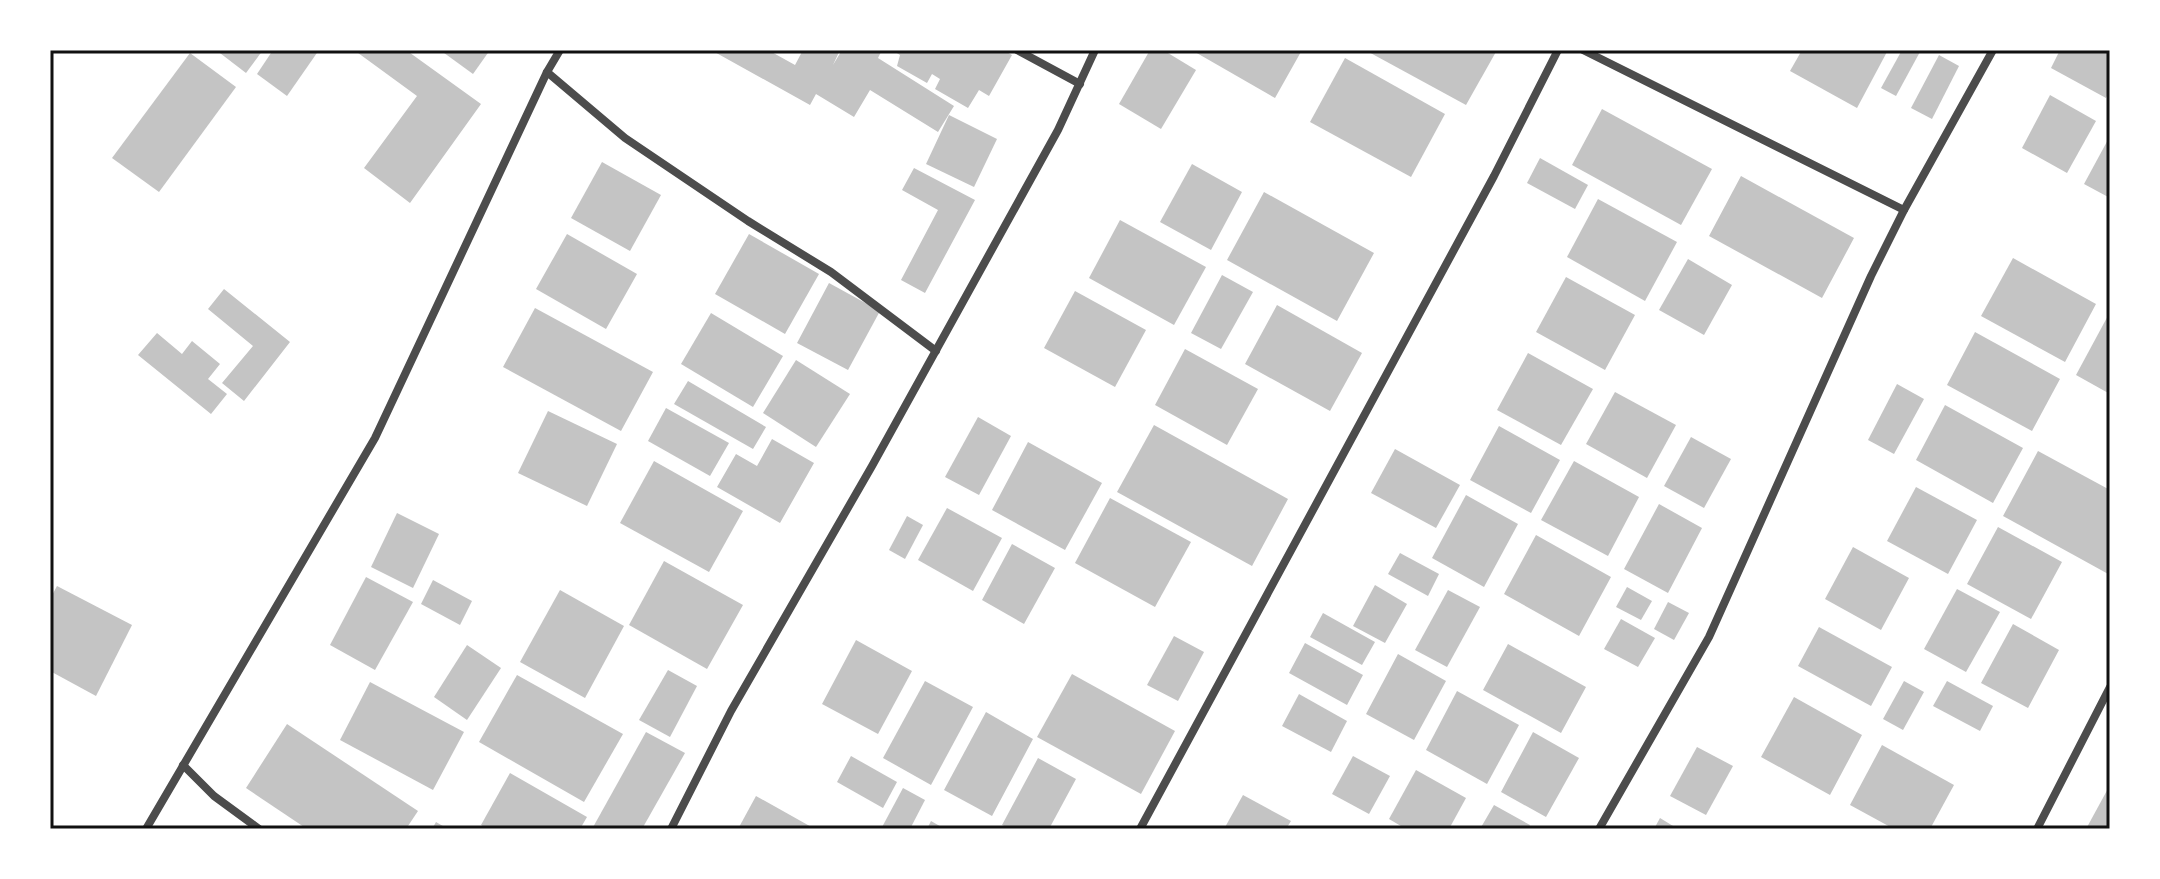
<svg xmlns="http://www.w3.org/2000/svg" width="2160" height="879" font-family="'Space Grotesk',sans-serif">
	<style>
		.building { fill: #c4c4c4 }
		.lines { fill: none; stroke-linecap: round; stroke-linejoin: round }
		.minor { stroke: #4c4c4c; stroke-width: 8 }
		.neatline { fill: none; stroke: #111; stroke-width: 3 }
	</style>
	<rect width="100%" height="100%" fill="#fff"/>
	<g class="building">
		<path d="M216,50h47l-17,23z"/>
		<path d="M273,50h46l-32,46 -30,-22z"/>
		<path d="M354,50h52l75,54 -71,99 -46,-35 53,-72z"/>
		<path d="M440,50h50l-17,24z"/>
		<path d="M711,50h57l27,15 8,-15h37l-7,15 9,-15h40l-4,8 76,48 -16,26 -68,-42 -16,27 -38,-23 -6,11z"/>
		<path d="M892,50h111l9,5 -23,41 -10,-6 -11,18 -33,-19 5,-10 -8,-5 -5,9 -30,-17 3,-11z"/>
		<path d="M1150,50h13l33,20 -35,59 -42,-25z"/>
		<path d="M1196,50h106l-27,48 -80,-46z"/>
		<path d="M1365,50h132l-31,55z"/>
		<path d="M1802,50h86l-31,58 -67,-37z"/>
		<path d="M1902,50h19l-25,46 -15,-8z"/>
		<path d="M2060,50h50v40l-4,8 -55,-30z"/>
		<path d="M190,53l46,34 -77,105 -47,-34z"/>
		<path d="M1939,55l20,11 -27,53 -21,-11z"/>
		<path d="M1345,58l100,56 -34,63 -101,-55z"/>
		<path d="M2050,95l46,26 -29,52 -45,-25z"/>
		<path d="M1602,109l110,60 -31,56 -109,-60z"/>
		<path d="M949,115l48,24 -23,48 -48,-23z"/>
		<path d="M2110,136v62l-26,-14z"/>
		<path d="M1540,158l48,27 -13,24 -48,-26z"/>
		<path d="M602,162l59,33 -31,56 -59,-33z"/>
		<path d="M1192,164l50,28 -31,58 -51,-28z"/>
		<path d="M914,168l61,32 -50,93 -24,-13 37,-70 -36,-20z"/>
		<path d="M1741,176l113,62 -32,60 -113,-62z"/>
		<path d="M1264,192l110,61 -37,68 -110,-61z"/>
		<path d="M1598,199l79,43 -32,59 -78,-44z"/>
		<path d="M1120,220l86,47 -32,58 -85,-47z"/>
		<path d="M567,234l70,40 -31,55 -70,-40z"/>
		<path d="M749,234l70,40 -34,60 -70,-40z"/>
		<path d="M2013,258l83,46 -31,58 -84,-46z"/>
		<path d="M1688,259l44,26 -28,50 -45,-25z"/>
		<path d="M1222,275l31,17 -32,57 -30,-16z"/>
		<path d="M1566,277l69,38 -30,55 -69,-38z"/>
		<path d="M829,283l51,28 -32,59 -51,-27z"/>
		<path d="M224,289l66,53 -46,59 -22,-18 31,-37 -45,-37z"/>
		<path d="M1075,291l71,39 -31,57 -71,-39z"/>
		<path d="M1277,305l85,48 -32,58 -85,-47z"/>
		<path d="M535,308l118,64 -32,59 -118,-64z"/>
		<path d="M2110,312v82l-34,-19z"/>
		<path d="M711,313l72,43 -30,51 -72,-43z"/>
		<path d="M1975,332l85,47 -28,52 -85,-46z"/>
		<path d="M157,333l25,21 10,-13 28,23 -12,15 19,15 -16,20 -73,-59z"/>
		<path d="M1185,349l73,40 -31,56 -72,-40z"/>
		<path d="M1528,353l65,36 -32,56 -64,-35z"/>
		<path d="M796,360l54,34 -34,53 -53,-34z"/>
		<path d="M688,381l78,46 -13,22 -79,-45z"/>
		<path d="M1897,384l27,15 -30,55 -26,-14z"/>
		<path d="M1615,392l61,33 -29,53 -61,-34z"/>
		<path d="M1945,405l78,43 -30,55 -77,-43z"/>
		<path d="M666,408l63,35 -19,33 -62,-35z"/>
		<path d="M548,411l69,33 -30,62 -69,-33z"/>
		<path d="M978,417l33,19 -32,59 -34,-18z"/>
		<path d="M1154,425l134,74 -36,67 -135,-74z"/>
		<path d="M1499,426l61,34 -29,53 -61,-33z"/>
		<path d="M1691,437l40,22 -27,49 -40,-22z"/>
		<path d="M772,439l42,24 -34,60 -63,-36 19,-33 21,12z"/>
		<path d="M1028,442l74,41 -37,67 -73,-40z"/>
		<path d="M1395,449l65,36 -24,43 -65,-35z"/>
		<path d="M2038,451l72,39v85l-107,-59z"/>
		<path d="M654,461l89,50 -34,61 -89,-49z"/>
		<path d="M1574,461l65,36 -31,59 -67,-36z"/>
		<path d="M1916,487l61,33 -29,54 -61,-33z"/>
		<path d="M1466,495l52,29 -34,63 -52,-29z"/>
		<path d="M1110,498l81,44 -36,65 -80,-44z"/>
		<path d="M1659,504l43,24 -34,65 -44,-24z"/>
		<path d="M947,508l55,30 -29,53 -55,-31z"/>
		<path d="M397,513l42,21 -26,54 -42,-21z"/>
		<path d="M907,516l16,9 -18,34 -16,-9z"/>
		<path d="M1998,527l64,35 -31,57 -64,-35z"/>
		<path d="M1536,535l75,42 -32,59 -75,-42z"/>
		<path d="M1012,544l43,24 -31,56 -42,-24z"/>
		<path d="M1853,547l56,31 -28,52 -56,-31z"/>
		<path d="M1400,553l39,21 -11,22 -40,-22z"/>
		<path d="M664,561l79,44 -36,64 -78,-44z"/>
		<path d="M366,577l47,25 -38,68 -45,-25z"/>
		<path d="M433,580l39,21 -12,24 -39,-21z"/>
		<path d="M1375,585l32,19 -22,39 -32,-17z"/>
		<path d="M57,586l75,39 -36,71 -46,-25v-72z"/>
		<path d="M1627,587l25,14 -11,19 -25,-13z"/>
		<path d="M1957,589l43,23 -34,60 -42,-23z"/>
		<path d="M560,590l64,36 -39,72 -65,-36z"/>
		<path d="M1448,590l32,17 -33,60 -32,-17z"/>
		<path d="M1668,602l21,11 -15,27 -20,-11z"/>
		<path d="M1323,613l52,29 -13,23 -52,-28z"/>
		<path d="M1621,619l34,19 -17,29 -34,-18z"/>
		<path d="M2013,624l46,26 -31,58 -47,-25z"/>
		<path d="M1819,627l73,40 -21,39 -73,-40z"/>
		<path d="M1174,636l30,16 -26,49 -31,-16z"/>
		<path d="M856,640l56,31 -34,63 -56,-30z"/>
		<path d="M1305,643l58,32 -16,30 -58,-32z"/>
		<path d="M1508,644l78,43 -25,46 -78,-43z"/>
		<path d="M467,645l34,23 -34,52 -33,-23z"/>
		<path d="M1398,654l48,27 -32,59 -48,-26z"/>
		<path d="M668,670l29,16 -27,51 -31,-17z"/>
		<path d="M1072,674l103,57 -34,63 -104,-57z"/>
		<path d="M517,675l106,59 -39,68 -105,-60z"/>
		<path d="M925,681l48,26 -42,78 -48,-27z"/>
		<path d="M1904,681l20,11 -21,38 -20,-11z"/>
		<path d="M1947,681l46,25 -13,25 -47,-25z"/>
		<path d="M370,682l94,50 -31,58 -93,-50z"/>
		<path d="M1457,691l62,34 -32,59 -61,-34z"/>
		<path d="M1299,694l48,27 -16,31 -49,-26z"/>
		<path d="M1794,697l68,38 -32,60 -69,-38z"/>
		<path d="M986,712l47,27 -41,77 -48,-26z"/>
		<path d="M287,724l131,87 -12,18h-99l-61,-41z"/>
		<path d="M646,732l39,21 -43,76h-50z"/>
		<path d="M1533,732l46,26 -33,59 -45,-25z"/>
		<path d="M1882,745l72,40 -24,44h-36l-44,-24z"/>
		<path d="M1697,747l36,19 -27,49 -36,-19z"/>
		<path d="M851,756l46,26 -14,26 -46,-26z"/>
		<path d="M1353,756l37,20 -21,38 -37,-20z"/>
		<path d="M1038,758l38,21 -27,50h-39l-8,-4z"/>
		<path d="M1416,770l50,28 -17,31h-43l-17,-10z"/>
		<path d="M510,773l77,44 -7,12h-93l-6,-4z"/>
		<path d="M2110,785v44h-24z"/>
		<path d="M903,788l22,12 -15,29h-29z"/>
		<path d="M1243,795l48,26 -5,8h-62z"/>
		<path d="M756,796l59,33h-77z"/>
		<path d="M1494,805l36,20 -2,4h-48z"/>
		<path d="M1660,818l18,11h-24z"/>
		<path d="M931,821l14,8h-18z"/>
		<path d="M436,822l12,7h-16z"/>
	</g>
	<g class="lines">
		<g class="minor">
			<path d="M1017,50l63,34"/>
			<path d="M1583,50l321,160"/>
			<path d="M547,72l78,66 123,83 83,51 105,79"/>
			<path d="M183,765l31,31 45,33"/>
			<path d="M146,829l229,-391 172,-366 13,-22"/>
			<path d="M671,829l60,-118 141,-245 186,-336 37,-80"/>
			<path d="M1140,829l354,-653 64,-126"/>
			<path d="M1599,829l110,-192 162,-361 33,-66 89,-160"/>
			<path d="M2037,829l73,-142"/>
		</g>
	</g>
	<rect width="2160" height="879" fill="none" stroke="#ffffff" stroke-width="104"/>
	<rect x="52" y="52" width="2056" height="775" class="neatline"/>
</svg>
